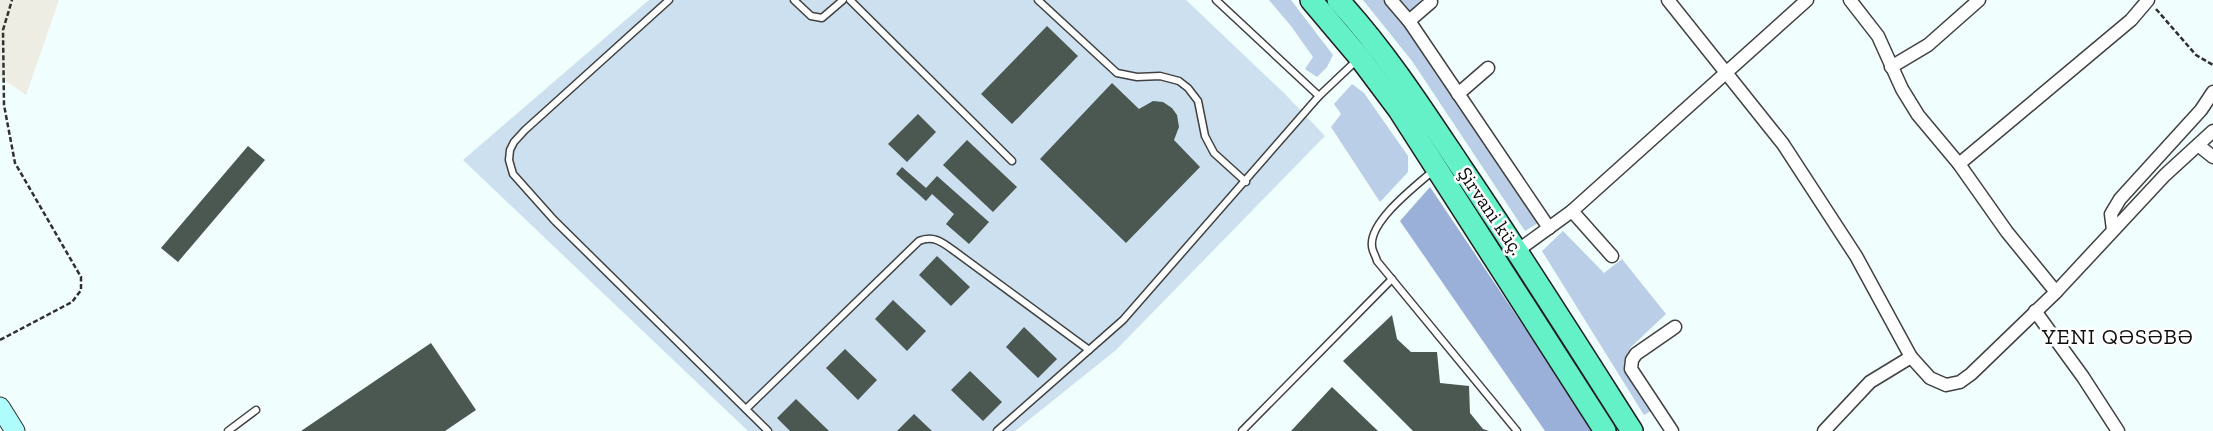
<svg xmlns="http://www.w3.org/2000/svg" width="2213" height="431" font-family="'Zilla Slab',serif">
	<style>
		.industrial { fill: #edede3 }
		.green { fill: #bbcee8 }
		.forest { fill: #9bb0d8 }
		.pitch { fill: #cce0ef }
		.building { fill: #4b5751 }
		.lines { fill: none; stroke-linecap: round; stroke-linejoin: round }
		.service-casing { stroke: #414141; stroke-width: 9 }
		.minor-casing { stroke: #414141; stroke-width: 15 }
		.secondary-casing { stroke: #303030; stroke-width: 21 }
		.trunk-casing { stroke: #1f1f1f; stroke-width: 24 }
		.path { stroke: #303030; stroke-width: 2.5; stroke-dasharray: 5 2.5; stroke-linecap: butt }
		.service { stroke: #fff; stroke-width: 6 }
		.minor { stroke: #fff; stroke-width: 12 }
		.secondary { stroke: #aefcfb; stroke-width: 19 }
		.trunk { stroke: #64f1c8; stroke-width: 21 }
		.labels { text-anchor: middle; stroke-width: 5; stroke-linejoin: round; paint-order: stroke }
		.street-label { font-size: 20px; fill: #0e0e0e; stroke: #fff }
		.quarter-label { font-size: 22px; letter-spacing: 1px; fill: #0e0e0e; stroke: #fff }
	</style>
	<rect width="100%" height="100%" fill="#f0fefd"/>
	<path class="industrial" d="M0,0h59l-33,95 -26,-18z"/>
	<g class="green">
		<path d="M1269,0h22l42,55 -6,12 -10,10 -12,-8 8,-12 -22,-31z"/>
		<path d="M1363,0h22l16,18 137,205 -13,8 -113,-170z"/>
		<path d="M1397,0h25l-13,13z"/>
		<path d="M1352,84l12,9 44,63v16l-28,30 -49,-75 10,-13 -7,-10z"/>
		<path d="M1563,231l41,42 18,-14 44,55 -35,33 -6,10 2,9 26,44 -9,5 -102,-164z"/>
	</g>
	<path class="forest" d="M1430,187l164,244h-49l-145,-210z"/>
	<path class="pitch" d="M649,0h537l99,94 40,42 -209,214 -101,81h-267l-285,-271z"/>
	<g class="building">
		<path d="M1047,26l31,30 -66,68 -31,-30z"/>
		<path d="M1112,83l27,26 14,-8 10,1 9,6 5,7 2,12 -5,13 26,27 -74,76 -86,-84z"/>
		<path d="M918,114l18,18 -29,30 -19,-18z"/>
		<path d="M967,140l50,47 -24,25 -50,-47z"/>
		<path d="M248,146l17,14 -87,102 -17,-14z"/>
		<path d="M902,167l24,21 11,-12 52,46 -20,22 -23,-20 8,-10 -22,-20 -6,7 -30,-27z"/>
		<path d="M937,256l33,31 -19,19 -32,-31z"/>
		<path d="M893,300l33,31 -19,20 -32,-32z"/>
		<path d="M1392,315l5,24 14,13h26l3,31 29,3 1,27 13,16 6,2h-76l-70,-70z"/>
		<path d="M1024,327l33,32 -19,19 -32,-31z"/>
		<path d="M431,343l45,67 -31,21h-144z"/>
		<path d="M845,349l32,31 -19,20 -32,-32z"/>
		<path d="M970,371l32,31 -19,19 -32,-31z"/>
		<path d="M1332,387l46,44h-87z"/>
		<path d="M796,399l33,32h-39l-13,-13z"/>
		<path d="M914,414l18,17h-35z"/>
	</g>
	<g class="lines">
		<defs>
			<g id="service">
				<path d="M669,0l-144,130 -11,12 -4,8 -1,10 4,14 41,46 214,211"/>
				<path d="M794,0l17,16 11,2 21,-18"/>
				<path d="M850,0l162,161"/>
				<path d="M1038,0l79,73 20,4 23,-1 19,5 9,7 10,13 7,35 9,17 32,29"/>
				<path d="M1216,0l103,96 38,-36"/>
				<path d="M1434,170c-17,15 -65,51 -62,76 0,5 4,10 5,15l140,170"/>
				<path d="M746,409l173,-168c14,-6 23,1 34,9l136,100"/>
				<path d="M228,431l28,-21"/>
				<path d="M997,431l126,-111 196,-224"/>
				<path d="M1242,431l150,-152"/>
			</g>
			<g id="minor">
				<path d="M1391,0l18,21 140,207"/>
				<path d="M1668,0l115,144 73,112 55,101 19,21 16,7 14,-3 11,-8 85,-82 109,-117 48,-44"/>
				<path d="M1850,0l28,36 24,53 16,26 41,49 48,68 49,60"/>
				<path d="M1409,21l22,-19"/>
				<path d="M1891,67l37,-22 51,-45"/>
				<path d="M1458,94l30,-26"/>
				<path d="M2198,145l15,12"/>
				<path d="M1959,164l172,-144 17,-20"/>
				<path d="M1572,211l40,45"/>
				<path d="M2113,230l-2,-16 9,-15 81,-89 12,-18"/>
				<path d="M1517,251l55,-40 235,-211"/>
				<path d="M2035,311l48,66 35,54"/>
				<path d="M1672,431l-41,-62 1,-9 4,-6 39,-27"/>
				<path d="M1824,431l46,-49 41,-25"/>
			</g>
			<path id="secondary" d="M0,407l15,24"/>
			<g id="trunk">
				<path d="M1311,0l49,58 39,52 206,321"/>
				<path d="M1338,0c47,51 85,110 123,167 59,87 115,176 171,264"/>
			</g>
		</defs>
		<use href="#service" class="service-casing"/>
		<use href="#minor" class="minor-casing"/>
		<use href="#secondary" class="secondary-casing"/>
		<use href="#trunk" class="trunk-casing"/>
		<g class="path">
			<path d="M2156,9l40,46 17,10"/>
			<path d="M0,340l72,-38 9,-12v-13l-66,-114 -11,-58 -1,-75 9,-30"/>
		</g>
		<use href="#service" class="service"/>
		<use href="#minor" class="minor"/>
		<use href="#secondary" class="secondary"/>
		<use href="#trunk" class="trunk"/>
	</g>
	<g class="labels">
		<g class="street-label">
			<text transform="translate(1491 211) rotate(56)" y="7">Şirvani küç.</text>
		</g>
		<g class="quarter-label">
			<text x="2118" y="344">YENI QƏSƏBƏ</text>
		</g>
	</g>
</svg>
